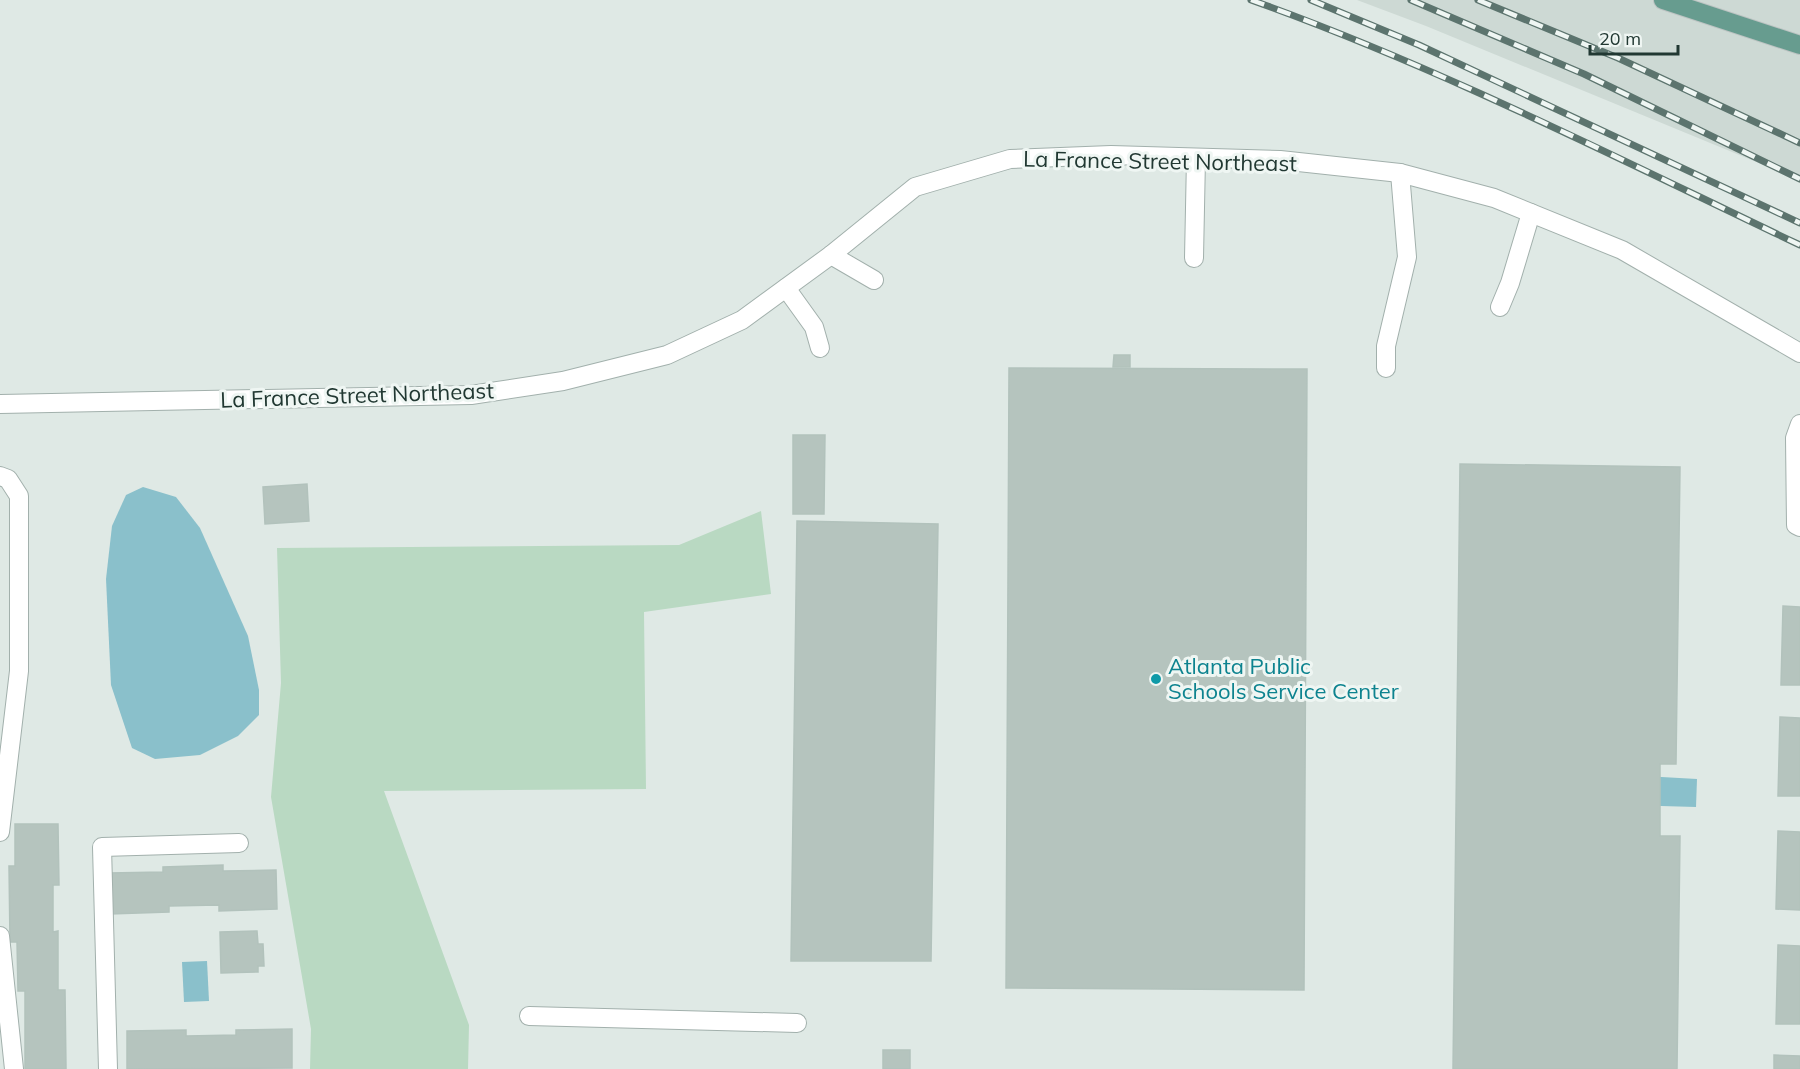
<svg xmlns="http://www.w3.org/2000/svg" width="1800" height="1069" font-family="Mulish,sans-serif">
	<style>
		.built { fill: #cdd9d4 }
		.green { fill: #b9d9c2 }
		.water { fill: #8ac0cb }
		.building { fill: #b5c4be; stroke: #b2c2bc; stroke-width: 1.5 }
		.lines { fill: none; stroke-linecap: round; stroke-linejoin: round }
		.minor-casing { stroke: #a2b0ac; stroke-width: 20 }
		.major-casing { stroke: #bcc3c2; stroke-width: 20 }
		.minor { stroke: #fff; stroke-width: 18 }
		.major { stroke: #679c8f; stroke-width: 18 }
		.rail-casing { stroke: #5c746e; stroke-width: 7 }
		.rail { stroke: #eff6f3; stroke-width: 4.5; stroke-dasharray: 14; stroke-linecap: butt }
		.culture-dot { fill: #0f9aa8; stroke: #eff6f3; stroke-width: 2 }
		.labels { text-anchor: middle; stroke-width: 6; stroke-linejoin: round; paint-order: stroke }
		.street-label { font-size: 22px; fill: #213832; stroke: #eff6f3 }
		.culture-label { font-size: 22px; fill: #0d838f; stroke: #eff6f3; text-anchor: start }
	</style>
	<rect width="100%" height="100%" fill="#dfe9e5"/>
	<path class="built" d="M1357,0h443v180l-374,-154z"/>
	<path class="green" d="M761,511l10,83 -127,18 2,177 -262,2 85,234 -1,44h-158l1,-40 -40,-232 10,-114 -4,-135 402,-3z"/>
	<g class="water">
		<path d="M143,487l33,10 24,31 48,108 11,54v25l-21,21 -38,19 -45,4 -23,-11 -21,-63 -5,-106 6,-53 14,-31z"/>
		<path d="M1626,775l71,4 -1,28 -70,-2z"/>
		<path d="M207,961l2,40 -25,1 -2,-40z"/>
	</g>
	<g class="building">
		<path d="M1114,355h16v12h-17z"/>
		<path d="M1009,368l298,1 -3,621 -298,-2z"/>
		<path d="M793,435h32l-1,79h-31z"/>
		<path d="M1460,464l220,3 -4,297h-16v72h20l-3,233h-224z"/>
		<path d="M307,484l2,37 -44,3 -2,-37z"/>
		<path d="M797,521l141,3 -7,437h-140z"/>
		<path d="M1783,606l17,1v78h-19z"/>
		<path d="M1780,717l20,1v78h-22z"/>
		<path d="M15,824h43l1,61h-6v47l5,-1v59h7l1,79h-41v-78h-7l-1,-49h-7l-1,-76h6z"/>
		<path d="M1778,831l22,1v78l-24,-1z"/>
		<path d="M223,865v6l53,-1 1,39 -58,2v-6l-50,1v6l-59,2 -1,-41 54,-1v-5z"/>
		<path d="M257,931l1,13h5l1,22h-6v6l-37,1 -1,-41z"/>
		<path d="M1778,945l22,1v78h-24z"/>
		<path d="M292,1029v39l-165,1v-38l59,-1v6l50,-1v-5z"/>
		<rect x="883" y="1050" width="27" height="19"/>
		<path d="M1774,1055l26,1v13h-26z"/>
	</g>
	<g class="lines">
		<defs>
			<g id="minor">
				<path d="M831,255l43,25"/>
				<path d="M1194,258l2,-100"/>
				<path d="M786,288l28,39 6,21"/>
				<path d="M1500,307l10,-24 21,-70"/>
				<path d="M1386,368v-22l21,-89 -7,-84"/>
				<path d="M0,404l471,-9 92,-14 104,-26 75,-35 89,-65 84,-68 95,-28 101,-4 169,5 120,13 94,25 128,52 178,103"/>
				<path d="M1800,424l-5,14 1,87 4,2"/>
				<path d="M0,476l8,3 11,17v175l-19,161"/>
				<path d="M0,936l14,133"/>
				<path d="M529,1016l268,7"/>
				<path d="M108,1069l-6,-222 137,-4"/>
			</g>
			<path id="major" d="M1663,0l137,45"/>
		</defs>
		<use href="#minor" class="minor-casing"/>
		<use href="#major" class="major-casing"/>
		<use href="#minor" class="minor"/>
		<use href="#major" class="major"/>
		<defs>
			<g id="rail">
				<path d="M1251,0c188,67 368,159 549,245"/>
				<path d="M1311,0l108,45 381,178"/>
				<path d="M1411,0l173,74 216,105"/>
				<path d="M1478,0l140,58 182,85"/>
			</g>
		</defs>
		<use href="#rail" class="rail-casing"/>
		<use href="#rail" class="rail"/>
	</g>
	<circle class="culture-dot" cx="1156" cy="679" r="6"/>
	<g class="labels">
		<g class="street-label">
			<text transform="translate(1160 161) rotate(1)" y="8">La France Street Northeast</text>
			<text transform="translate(357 395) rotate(-2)" y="8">La France Street Northeast</text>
		</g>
		<g class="culture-label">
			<text x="1168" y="674">Atlanta Public<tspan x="1168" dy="25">Schools Service Center</tspan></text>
		</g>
	</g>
	<path d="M1590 45v9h88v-9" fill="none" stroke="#213832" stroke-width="3"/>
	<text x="1599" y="45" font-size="18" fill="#213832" stroke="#eff6f3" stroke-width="4.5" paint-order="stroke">20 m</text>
</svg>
